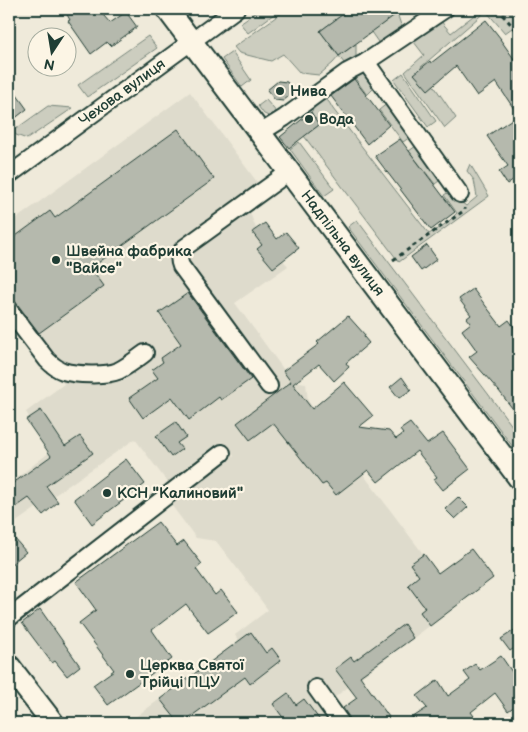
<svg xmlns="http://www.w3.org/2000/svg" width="528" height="732" font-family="'Balsamiq Sans',sans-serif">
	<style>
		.built { fill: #dedbcc }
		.green { fill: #cccdbf; stroke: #76857a }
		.building { fill: #b5b9ad; stroke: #1f3d34 }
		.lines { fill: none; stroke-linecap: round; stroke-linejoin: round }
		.minor-casing { stroke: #1f3d34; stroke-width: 20 }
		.major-casing { stroke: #1f3d34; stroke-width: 25 }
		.path { stroke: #1f3d34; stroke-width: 3; stroke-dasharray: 4 4; stroke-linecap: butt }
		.minor { stroke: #fcf5e5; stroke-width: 16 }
		.major { stroke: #fcf5e5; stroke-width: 21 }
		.poi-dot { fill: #1f3d34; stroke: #fcf5e5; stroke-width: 2 }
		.labels { text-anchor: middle; stroke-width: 4.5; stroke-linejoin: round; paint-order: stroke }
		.poi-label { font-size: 15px; font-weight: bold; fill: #1f3d34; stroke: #fcf5e5; text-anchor: start }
		.street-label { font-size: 15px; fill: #1f3d34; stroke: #fcf5e5 }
	</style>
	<rect width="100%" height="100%" fill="#efeada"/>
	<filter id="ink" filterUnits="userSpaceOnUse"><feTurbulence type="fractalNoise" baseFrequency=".02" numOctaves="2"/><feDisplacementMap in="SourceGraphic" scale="10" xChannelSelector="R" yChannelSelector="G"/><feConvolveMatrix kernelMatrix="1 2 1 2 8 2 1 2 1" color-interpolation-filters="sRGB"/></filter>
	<g filter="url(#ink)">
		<path class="built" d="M190,92l70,94 -16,11 13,34 31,35 -53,37 57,78 14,2 2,18 152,202 -129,97 17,23h-221l112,-81 -4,-7 33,-25 -25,-34 -27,-35 -20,-3 -27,-36 65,-46 -11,-14 -55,41 -33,-44 -126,88v-43l41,-32 -24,-40 38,-28 -55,-69v-91z"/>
		<g class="green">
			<path d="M260,9h21l-33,24 -8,-10z"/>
			<path d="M287,9h63l-30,22 19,25 17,-12v14l-10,8 -7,-10 -6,7 -14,12 -19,-2 -17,-19 -12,7 -32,-8 -5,-6z"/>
			<path d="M482,9h37v14l-14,10 -19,-22 -65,56 35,51 -11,10 -40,-56 19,-17 -10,-13 25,-23 12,14z"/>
			<path d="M397,13l5,15 -22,17 -9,-13z"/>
			<path d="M148,36l9,12 -70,49 -9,-12z"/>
			<path d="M232,52l19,28 -9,7 -20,-28z"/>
			<path d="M363,69l12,18 -8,8 -13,-18z"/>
			<path d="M403,73l33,48 -8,6 -34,-47z"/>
			<path d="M323,97l6,5 4,7 96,125 18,-11 10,-10 -13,-18 5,-3 17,14 11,-9 -3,-17 -7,-9 3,-7 19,32 -90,66 -95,-126 15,-11 -8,-13z"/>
			<path d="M393,99l20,36 -10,7 -24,-32z"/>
			<path d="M266,100l12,14 -7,3 -7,-3 -6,-8z"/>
			<path d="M48,106l25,2 -46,31 -11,-4 -3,-4z"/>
			<path d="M423,141l14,21 2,19 -4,3 -26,-33z"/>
			<path d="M299,142l35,47 -10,7 -34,-47z"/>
			<path d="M357,220l162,215v20l-171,-228z"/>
		</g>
		<g class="building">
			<path d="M64,9h34l12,14 16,-11 11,15 -26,19 -4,-4 -16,12 -23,-33 2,-1z"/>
			<path d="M350,9h53l-64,47 -19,-25z"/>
			<path d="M486,20l15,19h-1l19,27v115l-2,-4 -10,7 -8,-12 9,-6 -21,-30 31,-21 -22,-33 -19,14 -21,-30 -28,24 -14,-16 16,-13 1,2z"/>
			<path d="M354,79l35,46 -22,19 -36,-48z"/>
			<path d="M278,81l9,1 7,10 -11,9 -8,-1 -8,-10z"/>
			<path d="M9,84l18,25 -18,14z"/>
			<path d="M311,112l8,13 -30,23 -9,-11z"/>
			<path d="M178,129l36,50 -123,89 13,18 -65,47 -30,-40v-52l41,-30 5,7z"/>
			<path d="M400,139l55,73 -24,18 -56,-74z"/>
			<path d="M265,223l12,16 9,-7 13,16 -26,20 -16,-19 5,-4 -10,-13z"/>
			<path d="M427,245l10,14 -16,12 -10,-14z"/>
			<path d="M473,289l28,37 8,-6 10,14v83l-20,-26 -30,-34 8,-6 -15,-21 9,-7 -4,-5 4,-3 -12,-16z"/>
			<path d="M188,293l63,86 -30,21 -2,-3 -30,23 -17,-23 -29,21 -14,-20 29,-20 -6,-8 11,-8 -2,-4 20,-14 -22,-31z"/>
			<path d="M348,316l17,19 -1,2 5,6 -23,20 3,4 -15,14 -15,-17 -26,20 19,25 32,-27 29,34 -14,11 30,4 7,8 7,-5 -3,-4 10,-7 17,21 16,-11 27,36 -27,21 -9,-11 3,-2 -20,-26 -39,31 -10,-12 -32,25 -10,-12 -4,2 -49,-62 -23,17 -13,-17 54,-41 -8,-11 36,-27 -2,-2z"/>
			<path d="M402,377l9,13 -12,8 -9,-11z"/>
			<path d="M41,410l24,36 15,-10 13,17 -47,33 12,16 -15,13 -14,-17 -20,14v-26l42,-30 -25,-36z"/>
			<path d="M176,422l10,15 -9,6 5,6 -11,8 -15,-21z"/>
			<path d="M126,459l19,25 -53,40 -18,-25z"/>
			<path d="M458,497l10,10 -13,12 -10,-10z"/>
			<path d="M158,522l19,24 7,-5 18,23 -6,5 19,26 6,-5 17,22 -30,21 -22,-29 -34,26 20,29 -64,46 -15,-20 21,-15 -35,-47 17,-13 -20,-28z"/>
			<path d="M9,532l17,20 -17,14z"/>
			<path d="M471,549l22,29 -63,48 -10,-14 5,-4 -17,-23 11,-9 -9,-12 14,-10 14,19z"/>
			<path d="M40,609l40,57 -13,10 -12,-15 -3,2 -30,-40z"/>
			<path d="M404,624l9,14 -53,38 29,41 -9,6h-27l-10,-15 14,-10 -22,-29 16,-12 3,4z"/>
			<path d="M519,627v18l-9,6 -9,-12z"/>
			<path d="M251,632l15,21 6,-5 9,12 -31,24 -5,-7 -63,46h-3l-19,-24z"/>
			<path d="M501,656l18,26v21l-11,8 -13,-18 -24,19 8,11h-75l23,-15 -10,-12 21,-16 10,16 22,-16 -6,-8 11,-8 5,6z"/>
			<path d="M288,693l8,12 8,-6 18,24h-35l-14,-19z"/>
		</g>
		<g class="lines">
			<defs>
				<g id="minor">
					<path d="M366,62l94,132"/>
					<path d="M260,133l24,-15 63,-46 19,-10 79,-53"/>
					<path d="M9,175l227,-166"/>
					<path d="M9,310l38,50c5,5 10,9 16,11 12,4 44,5 55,0 10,-5 19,-12 27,-18"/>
					<path d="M269,386l-88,-120c-3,-7 -2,-12 3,-18l105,-76"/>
					<path d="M9,618l213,-165"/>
					<path d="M316,688l25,35"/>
				</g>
				<g id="major">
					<path d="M167,9l352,469"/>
					<path d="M9,666l44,57"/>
				</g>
			</defs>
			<use href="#minor" class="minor-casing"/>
			<use href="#major" class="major-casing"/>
			<g class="path">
				<path d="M497,9l22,24"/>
				<path d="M393,260l72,-50v-2"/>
			</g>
			<use href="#minor" class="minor"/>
			<use href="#major" class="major"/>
		</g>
	</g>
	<g class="poi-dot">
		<circle cx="280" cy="91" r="5"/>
		<circle cx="309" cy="119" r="5"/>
		<circle cx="56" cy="260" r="5"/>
		<circle cx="107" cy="493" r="5"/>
		<circle cx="130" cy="674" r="5"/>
	</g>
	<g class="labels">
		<g class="poi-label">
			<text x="290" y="96">Нива</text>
			<text x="319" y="124">Вода</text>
			<text x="66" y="256">Швейна фабрика<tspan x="66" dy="17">"Вайсе"</tspan></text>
			<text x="117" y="498">КСН "Калиновий"</text>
			<text x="140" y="670">Церква Святої<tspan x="140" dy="17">Трійці ПЦУ</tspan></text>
		</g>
		<g class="street-label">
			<text transform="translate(122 92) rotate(-36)" y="5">Чехова вулиця</text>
			<text transform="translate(343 243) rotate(53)" y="5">Надпільна вулиця</text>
		</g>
	</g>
	<rect width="528" height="732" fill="none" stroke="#fcf5e5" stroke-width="30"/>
	<rect x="15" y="15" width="498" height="702" fill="none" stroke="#1f3d34" stroke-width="2" filter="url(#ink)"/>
	<g transform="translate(52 52) rotate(192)"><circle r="24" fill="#fcf5e5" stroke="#a4ab9e"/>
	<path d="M0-4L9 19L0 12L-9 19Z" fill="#1f3d34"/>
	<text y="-8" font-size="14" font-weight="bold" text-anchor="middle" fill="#1f3d34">N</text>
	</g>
</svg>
